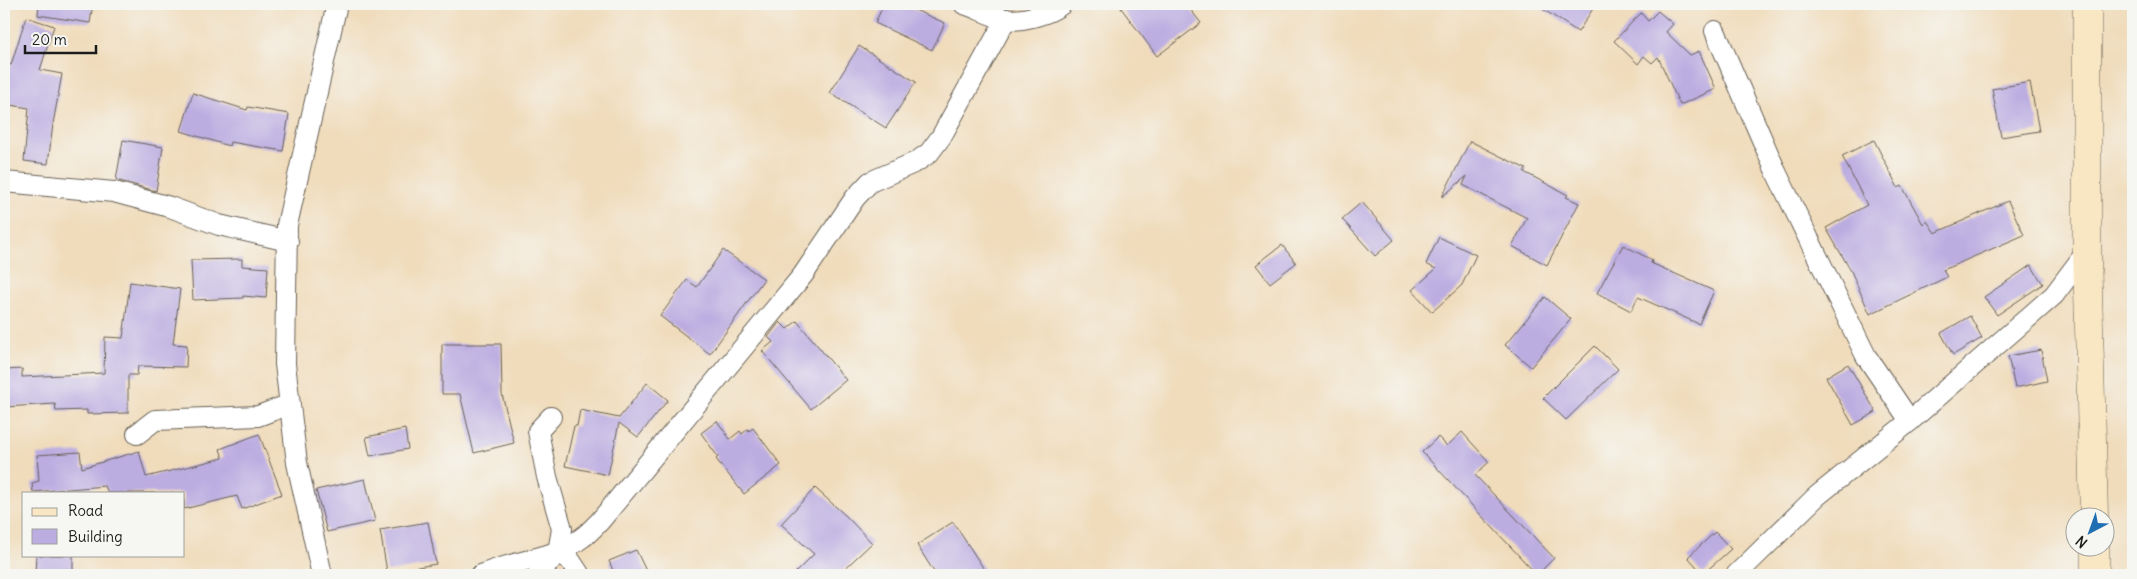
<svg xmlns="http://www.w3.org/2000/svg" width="2137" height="579" font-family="Delius,sans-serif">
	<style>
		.building { fill: #bcade1 }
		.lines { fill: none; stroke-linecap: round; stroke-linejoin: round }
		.minor-casing { stroke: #665f54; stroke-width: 22 }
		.secondary-casing { stroke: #665f54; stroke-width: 29 }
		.minor { stroke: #fff; stroke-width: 20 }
		.secondary { stroke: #f9e7c3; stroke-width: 28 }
	</style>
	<rect width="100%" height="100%" fill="#f6f6f2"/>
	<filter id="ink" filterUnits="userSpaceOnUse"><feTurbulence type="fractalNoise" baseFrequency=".02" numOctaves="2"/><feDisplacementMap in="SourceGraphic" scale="10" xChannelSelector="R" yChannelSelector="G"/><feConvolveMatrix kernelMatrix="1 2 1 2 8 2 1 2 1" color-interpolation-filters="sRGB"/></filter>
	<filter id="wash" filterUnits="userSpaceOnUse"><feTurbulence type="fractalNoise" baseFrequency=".0096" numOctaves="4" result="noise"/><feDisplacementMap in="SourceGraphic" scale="20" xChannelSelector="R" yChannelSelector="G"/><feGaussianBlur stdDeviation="1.12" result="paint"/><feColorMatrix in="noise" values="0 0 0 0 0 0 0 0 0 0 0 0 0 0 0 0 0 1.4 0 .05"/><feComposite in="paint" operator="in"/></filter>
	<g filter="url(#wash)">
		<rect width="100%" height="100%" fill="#f0dcbb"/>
		<g id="blocks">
			<g class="building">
				<path d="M39,4h54l-3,19 -52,-8z"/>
				<path d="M884,4h17l44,19 -13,27 -57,-27z"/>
				<path d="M1118,4h68l15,19 -44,33z"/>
				<path d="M1535,4h61l-18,28z"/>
				<path d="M1658,11l15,13 -7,8 24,23 9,-4 17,38 -36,16 -22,-48 -6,6 -8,-7 -6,8 -24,-23 27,-28 7,8z"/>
				<path d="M26,17l28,9 -14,44 22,4 -9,50 -5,40 -24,-3 5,-53 -25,-4v-25l2,-15 5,1z"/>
				<path d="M859,46l57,36 -30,46 -56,-35z"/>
				<path d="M2030,82l9,49 -38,6 -9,-48z"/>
				<path d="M193,93l54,17 1,-3 41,7 -6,37 -53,-9 -1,4 -48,-15z"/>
				<path d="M123,140l40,7 -7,44 -40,-11z"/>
				<path d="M1874,140l24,48 4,-2 21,38 4,-3 8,12 73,-32 16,34 -81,35 4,7 -77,37 -19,-43 -25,-43 41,-23 -25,-49z"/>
				<path d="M1470,141l56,28 -2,3 44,23 -2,2 13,6 -32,62 -35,-19 15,-28 -64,-33 4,-9 -25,21z"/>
				<path d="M1362,202l32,38 -19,16 -33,-37z"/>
				<path d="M1439,237l37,18 -14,30 -30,27 -20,-22 24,-21 -10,-5z"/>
				<path d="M1282,245l14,18 -26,20 -14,-18z"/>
				<path d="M1623,245l29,15 -1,3 63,28 -15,33 -61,-27 -7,14 -34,-18z"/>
				<path d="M723,250l41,29 -54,75 -50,-38 27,-36 10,7z"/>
				<path d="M242,259v7l26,2 -2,30 -23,-2v2l-50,2 -2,-40z"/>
				<path d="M2031,265l12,19 -46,31 -13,-18z"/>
				<path d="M130,282l50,7 -7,55 14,1 -1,22 -48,-1 -1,9h-9v38l-41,1v-4l-31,1 -1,-7 -51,3v-37l18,-1v8l82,-4 1,-36 18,1z"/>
				<path d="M1545,297l26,22 -40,48 -26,-22z"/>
				<path d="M1970,316l12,22 -29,17 -12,-22z"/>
				<path d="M797,321l49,59 -35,29 -49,-58 11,-9 -5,-5 11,-14 1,-1 7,7z"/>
				<path d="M442,344h59l1,50 12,49 -40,10 -14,-59h-18z"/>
				<path d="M1595,346l23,23 -52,51 -23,-22z"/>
				<path d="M2041,350l6,31 -32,7 -7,-32z"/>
				<path d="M1848,364l28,48 -23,13 -27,-48z"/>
				<path d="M647,383l21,17 -30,37 -19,-14 -11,52 -43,-9 9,-40h3l3,-16 39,8z"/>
				<path d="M717,421l13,18 10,-8 2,3 6,-5 1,2 4,-3 28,37 -37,29 -28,-35 2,-2 -17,-24z"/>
				<path d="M405,429l3,20 -38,7 -4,-19z"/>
				<path d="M1462,432l27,30 -14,13 79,83 -17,17 -115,-123 16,-15 9,9z"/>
				<path d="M259,434l23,60 -40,15 -5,-13 -53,13v-16h-76l-3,-7 -72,6 -1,-9 7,-2 -2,-26 43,-3 2,16 57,-17 7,26 77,-19 -3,-9z"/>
				<path d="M365,479l10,42 -48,11 -11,-42z"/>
				<path d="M815,488l31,28 26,27 -34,32h-45l21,-21 -33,-30z"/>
				<path d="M428,522l8,42 -49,8 -7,-42z"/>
				<path d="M953,522l35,53h-52l-19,-30z"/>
				<path d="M1715,532l16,17 -28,25 -15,-17z"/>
				<path d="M636,550l12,25h-33l-6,-14z"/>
				<path d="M36,555h37v20h-38z"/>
			</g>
		</g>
	</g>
	<g filter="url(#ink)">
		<use href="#blocks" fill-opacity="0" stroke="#665f54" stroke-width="1"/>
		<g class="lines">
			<defs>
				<g id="minor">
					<path d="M964,4c13,4 27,12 41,15 17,3 44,-5 57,-15"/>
					<path d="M1715,31l62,143 89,182 44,65"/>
					<path d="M4,182l110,10 56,15 49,18 69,16"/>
					<path d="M551,417l-13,14 9,46 15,52 -4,23"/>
					<path d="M137,434l18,-14 103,-4 32,-12"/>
					<path d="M322,575l-25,-112 -12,-99 2,-139 50,-221"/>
					<path d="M481,575c33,-15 73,-15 102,-38 6,-4 12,-11 17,-16l203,-246 52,-77 15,-16 46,-20 13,-9 12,-16 65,-118"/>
					<path d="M538,575l20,-23 12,8 10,15"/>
					<path d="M1736,575l81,-79 93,-75 144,-126 33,-44"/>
				</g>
				<g id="secondary">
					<path d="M2087,4v247l7,265"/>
					<path d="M2095,546v29"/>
				</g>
			</defs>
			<use href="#minor" class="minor-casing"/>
			<use href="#secondary" class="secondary-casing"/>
			<use href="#minor" class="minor"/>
			<use href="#secondary" class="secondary"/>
		</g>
	</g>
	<rect width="2137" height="579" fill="none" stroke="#f6f6f2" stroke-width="20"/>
	<rect x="22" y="492" width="162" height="65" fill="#f6f6f2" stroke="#9f9f9c"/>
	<rect x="32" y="508" width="25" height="8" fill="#f9e7c3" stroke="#9f9f9c"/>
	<text x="68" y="516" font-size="15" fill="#1c1c1c">Road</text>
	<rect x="32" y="529" width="25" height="15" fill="#bcade1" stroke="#9f9f9c"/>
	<text x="68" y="542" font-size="15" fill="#1c1c1c">Building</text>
	<g transform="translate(2090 532) rotate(221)"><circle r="24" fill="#f6f6f2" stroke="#9f9f9c"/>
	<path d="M0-4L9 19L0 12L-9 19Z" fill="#1f6fb2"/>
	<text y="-8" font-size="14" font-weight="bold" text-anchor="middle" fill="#1c1c1c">N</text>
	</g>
	<path d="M25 45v8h71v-8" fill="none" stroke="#1c1c1c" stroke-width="2.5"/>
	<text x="32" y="45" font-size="15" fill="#1c1c1c" stroke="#f6f6f2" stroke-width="4" paint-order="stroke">20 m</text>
</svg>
